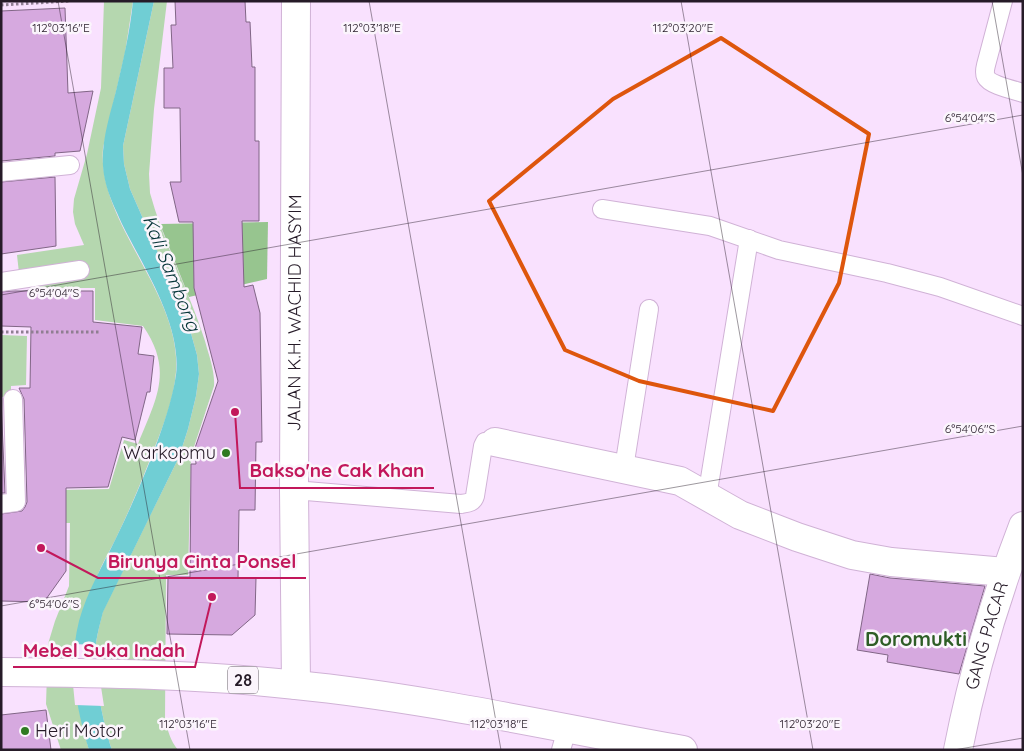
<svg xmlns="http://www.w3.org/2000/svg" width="1024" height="751" font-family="Quicksand,sans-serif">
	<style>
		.green { fill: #b5d7af }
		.forest { fill: #97c58f }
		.water { fill: #70ced4 }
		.pier { fill: #f9e1fe }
		.building { fill: #d6a9df; stroke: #816686 }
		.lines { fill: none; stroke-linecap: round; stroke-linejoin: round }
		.lane-casing { stroke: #d0b2d6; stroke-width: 20 }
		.street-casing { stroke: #d0b2d6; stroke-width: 30 }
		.secondary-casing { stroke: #d0b2d6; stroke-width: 30 }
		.highway-casing { stroke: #d0b2d6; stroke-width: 30 }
		.path { stroke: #8f7e92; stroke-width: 3; stroke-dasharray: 2.5 2.5; stroke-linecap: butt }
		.lane { stroke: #fff; stroke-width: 18 }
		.street { stroke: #fff; stroke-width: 28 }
		.secondary { stroke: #fff; stroke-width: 28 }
		.highway { stroke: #fff; stroke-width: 28 }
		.marked { fill: none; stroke: #de560d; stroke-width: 4; stroke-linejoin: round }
		.ticks { fill: none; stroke: #261b28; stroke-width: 1; stroke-opacity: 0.45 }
		.poi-dot { fill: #2f7a21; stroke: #fbf5fc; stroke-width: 2 }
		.labels { text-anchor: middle; stroke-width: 5; stroke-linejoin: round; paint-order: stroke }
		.shield { fill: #fbf5fc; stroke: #665c68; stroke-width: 1 }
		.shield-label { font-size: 16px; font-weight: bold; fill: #261b28 }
		.street-label { font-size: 18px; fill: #261b28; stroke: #fbf5fc }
		.poi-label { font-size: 18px; fill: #261b28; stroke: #fbf5fc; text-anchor: end }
		.water-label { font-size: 19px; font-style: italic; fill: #043437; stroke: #fbf5fc }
		.quarter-label { font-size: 20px; font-weight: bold; fill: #2e5d26; stroke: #fbf5fc }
		.ticks-label { font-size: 12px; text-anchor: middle; fill: #261b28; stroke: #fbf5fc; stroke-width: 5; stroke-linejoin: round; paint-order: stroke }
		.leader { fill: none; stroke: #c2185b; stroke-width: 2 }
		.callout-dot { fill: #c2185b; stroke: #fbf5fc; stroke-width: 2 }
		.callout-label { font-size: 19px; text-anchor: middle; font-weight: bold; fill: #c2185b; stroke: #fbf5fc; stroke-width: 5; stroke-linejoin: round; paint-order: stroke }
	</style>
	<rect width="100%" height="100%" fill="#f9e1fe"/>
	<g class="green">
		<path d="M104,1h29l-8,52 -22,95c-6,76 79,145 73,224 -2,26 -12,52 -22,77 -11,29 -23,58 -37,87 -6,13 -15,27 -20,41 -4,11 -3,32 -4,45 -3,38 -5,75 -8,113l4,15h-28l-15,-46 2,-60 7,-23 14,-35 1,-63h-10l-1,-33 50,-1 15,-49 14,4c18,-45 36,-73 5,-118l-48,-6v-32h-94l18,-15 -2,-18 67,-10 -9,-21 -2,-12 1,-13 13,-45 14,-66z"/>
		<path d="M154,1h13l-13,108 -5,65 1,19c14,51 39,98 55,148 4,15 10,30 9,45l-23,70 -3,119h-22l-1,144c3,12 5,21 13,31h-66c-8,-23 -16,-64 -17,-89 -1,-16 4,-33 8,-50l76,-154 9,-28 8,-33 3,-22 -2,-19 -10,-36 -57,-130 -6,-25 -1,-18z"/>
		<path d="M1,335l26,1 -1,49 -15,1v10l-10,1z"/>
	</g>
	<path class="forest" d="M268,222l-1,57 -78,18 -29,-73z"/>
	<path class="water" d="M133,1h21l-31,145 1,18 6,25 57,130 10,36 2,19 -3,22 -8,33 -9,28 -76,155c-4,16 -9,33 -8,49 1,25 9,66 17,89h-23c-13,-42 -21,-86 -10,-129 8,-29 24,-56 37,-83 14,-28 26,-57 38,-87 9,-25 18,-50 22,-76 6,-50 -32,-107 -54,-151 -6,-14 -14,-29 -17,-44 -7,-30 4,-61 11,-89 7,-30 14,-59 17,-90z"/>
	<path class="pier" d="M73,644l25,1 -1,16 7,45 -29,-1 -4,-41z"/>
	<g class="building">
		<path d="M175,1h70l1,21h4l2,45h3v74h4v80h-17l2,66 9,-2 7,28 2,129h-6l-1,68h-16l-1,68h18l-1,37 -23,20 -65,-1 1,-57h22l1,-113h5l-1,-16 23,-67 -24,-93 -1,-66h-14l-9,-40h11l-1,-74h-16v-40h9l-2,-43h5z"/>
		<path d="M65,8l3,85 25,-2 -13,60 -25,2v3l-54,5v-150z"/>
		<path d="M55,177l1,69 -55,8v-72z"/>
		<path d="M12,291h81v31l49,5 -4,27 16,2 -4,36h-3l-12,48 -13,-3 -14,50 -42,1v83l-22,31 -43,-1v-87l21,-3 3,-4 2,-5 -3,-103 -5,-11h11l1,-61 -30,-1v-34z"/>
		<path d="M1,399l4,94h-4z"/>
		<path d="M870,574l20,4 95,8 -26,88 -72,-12 1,-7 -31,-5z"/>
		<path d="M46,710l5,40h-50v-35z"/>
	</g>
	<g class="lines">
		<defs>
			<g id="lane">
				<path d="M1003,1l-17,64c-1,4 -2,8 0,12 4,8 28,13 37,16"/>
				<path d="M1,172l69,-7"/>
				<path d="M602,209l108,17 69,24 108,23 53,14 83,29"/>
				<path d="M1,282l79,-12"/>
				<path d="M624,468l25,-159"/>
				<path d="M294,490l167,14c6,-1 12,-1 14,-8l8,-50 2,-4h10"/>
				<path d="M707,497l42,-258"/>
				<path d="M1,504l15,-2 -3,-103"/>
				<path d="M561,750l6,-21"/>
			</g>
			<g id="street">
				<path d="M495,442l185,39 60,34 57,22 55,18 39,7 114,10"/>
				<path id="s1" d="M958,750c15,-77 37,-151 65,-224"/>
			</g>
			<g id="secondary">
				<path id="s2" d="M296,685l-2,-195 2,-489"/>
			</g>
			<path id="highway" d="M1,672c99,1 197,2 295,13 130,13 258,42 387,65"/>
		</defs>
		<use href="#lane" class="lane-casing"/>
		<use href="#street" class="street-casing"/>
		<use href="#secondary" class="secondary-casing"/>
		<use href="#highway" class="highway-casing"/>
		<g class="path">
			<path d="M1,5l68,-4"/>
			<path d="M1,332h99"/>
		</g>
		<use href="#lane" class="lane"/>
		<use href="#street" class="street"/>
		<use href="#secondary" class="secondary"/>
		<use href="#highway" class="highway"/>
	</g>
	<path class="marked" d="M721,38l148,96 -30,149 -66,128 -134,-30 -74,-31 -76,-149 124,-102z"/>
	<path class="ticks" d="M58,1l132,749M369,1l132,749M681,1l132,749M992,1l31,175M1,295l1022,-180M1,606l1022,-180M954,750l69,-12"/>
	<g class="poi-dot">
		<circle cx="226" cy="453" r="5"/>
		<circle cx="25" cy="731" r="5"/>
	</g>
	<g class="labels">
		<rect class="shield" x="228" y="666.5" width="30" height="27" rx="4"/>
		<g class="shield-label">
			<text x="243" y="686">28</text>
		</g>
		<g class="street-label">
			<text dy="6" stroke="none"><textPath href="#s2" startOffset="372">JALAN K.H. WACHID HASYIM</textPath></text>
			<text dy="6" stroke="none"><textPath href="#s1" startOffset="118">GANG PACAR</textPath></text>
		</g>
		<g class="poi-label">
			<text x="216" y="459">Warkopmu</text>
			<text x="35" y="737" text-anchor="start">Heri Motor</text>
		</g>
		<g class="water-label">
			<text transform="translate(172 273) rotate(68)" y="7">Kali Sambong</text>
		</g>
		<g class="quarter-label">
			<text x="916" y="646">Doromukti</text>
		</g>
	</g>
	<g class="ticks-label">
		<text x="61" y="32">112°03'16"E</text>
		<text x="372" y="32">112°03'18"E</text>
		<text x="683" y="32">112°03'20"E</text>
		<text x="970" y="122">6°54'04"S</text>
		<text x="54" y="297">6°54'04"S</text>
		<text x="970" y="433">6°54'06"S</text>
		<text x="54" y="608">6°54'06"S</text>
		<text x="188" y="728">112°03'16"E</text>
		<text x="499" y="728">112°03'18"E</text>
		<text x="810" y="728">112°03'20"E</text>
	</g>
	<path class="leader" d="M235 412L240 488H434M41 548L98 578H306M212 597L195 667H13"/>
	<g class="callout-dot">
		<circle cx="235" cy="412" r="5"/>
		<circle cx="41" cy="548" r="5"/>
		<circle cx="212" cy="597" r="5"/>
	</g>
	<g class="callout-label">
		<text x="337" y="477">Bakso'ne Cak Khan</text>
		<text x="202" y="568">Birunya Cinta Ponsel</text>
		<text x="104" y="657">Mebel Suka Indah</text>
	</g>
	<rect width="1024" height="751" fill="none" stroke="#261b28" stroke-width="5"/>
</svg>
